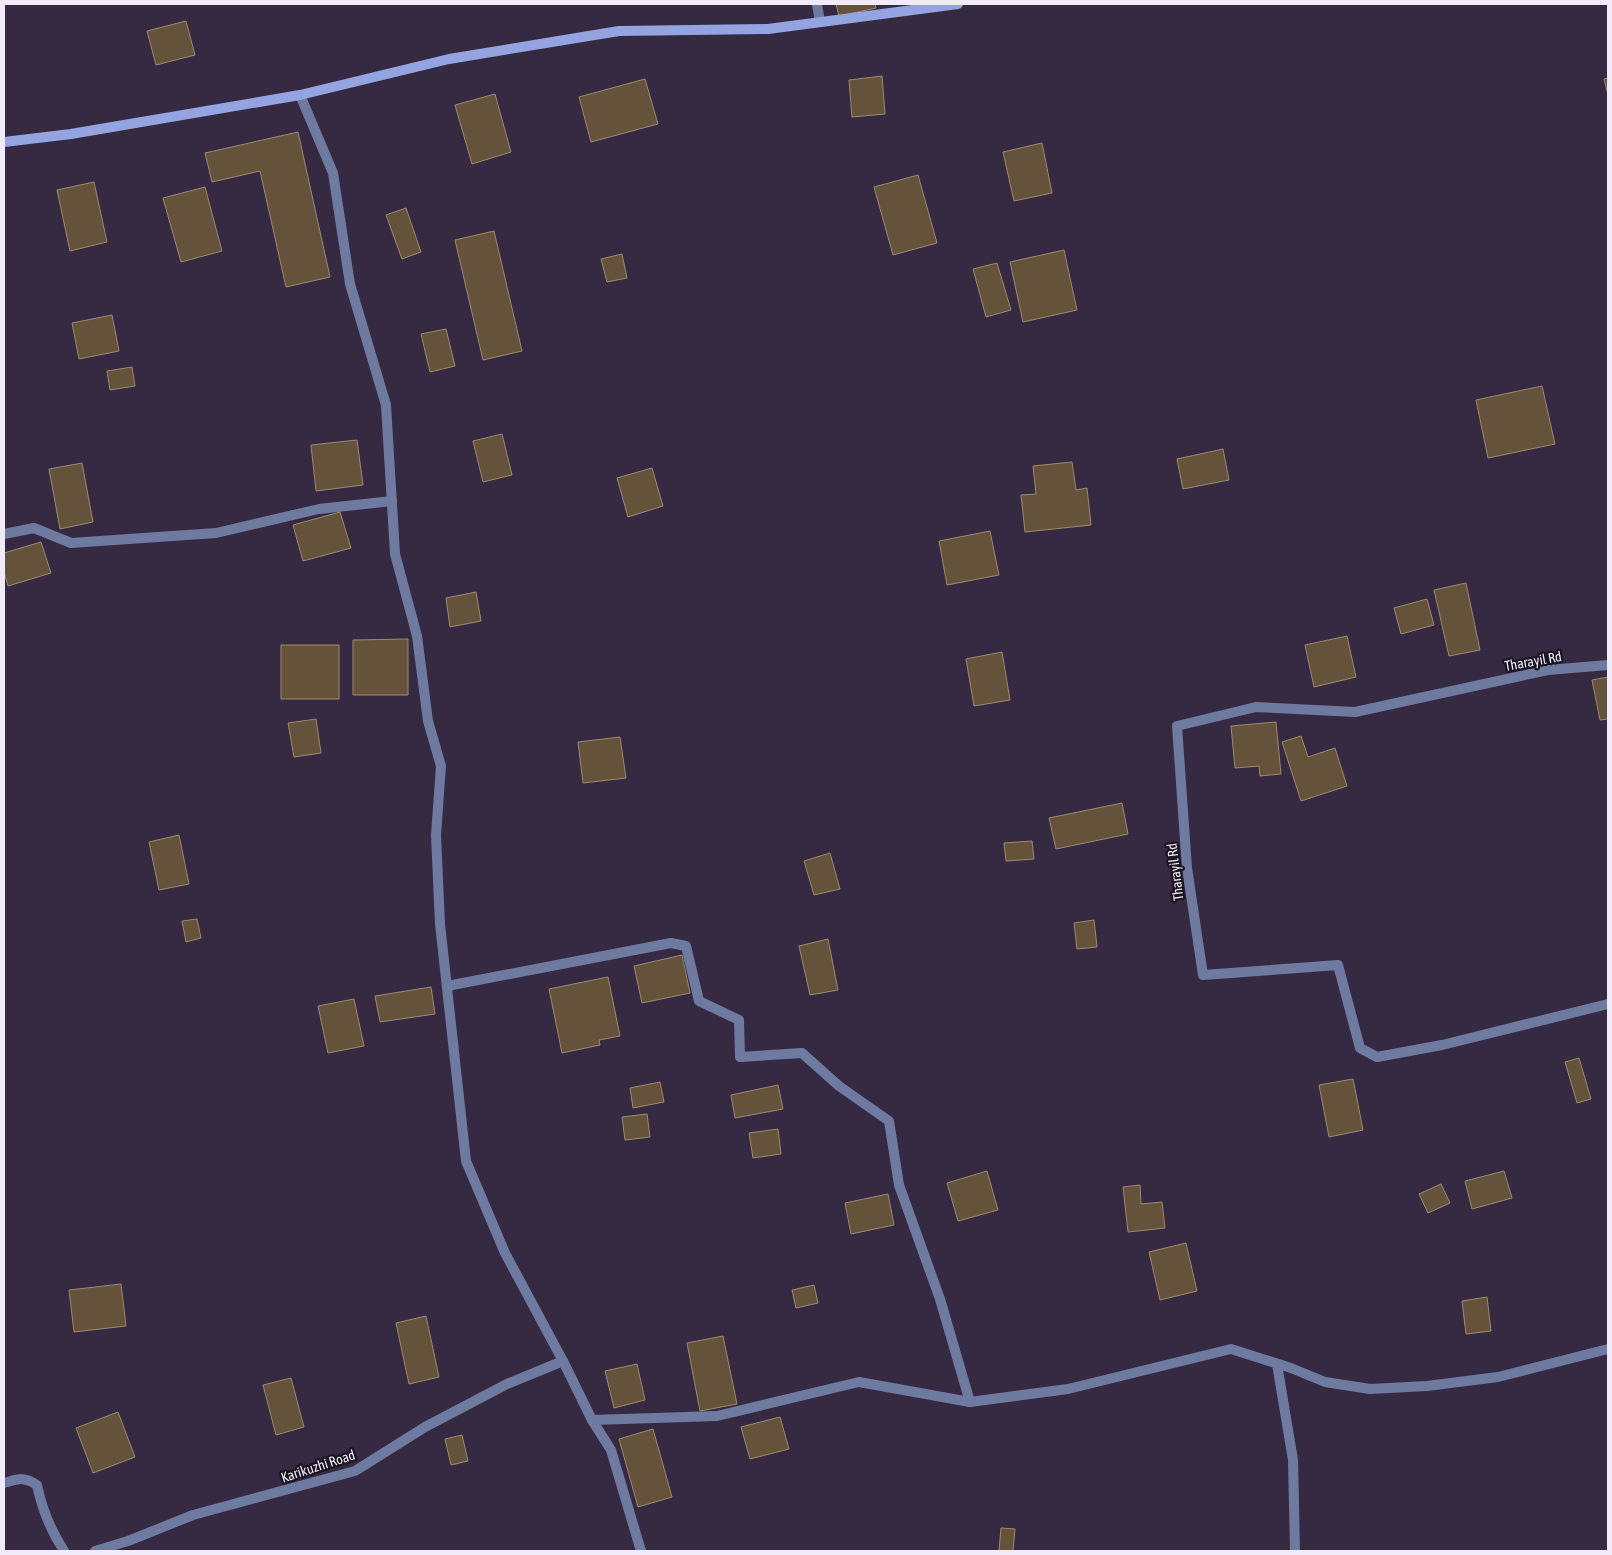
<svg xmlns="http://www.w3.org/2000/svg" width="1612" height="1555" font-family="'Asap Condensed',sans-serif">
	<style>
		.building { fill: #64523a; stroke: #9e8a70 }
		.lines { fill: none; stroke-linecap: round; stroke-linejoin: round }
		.minor { stroke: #6f7aa1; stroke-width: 10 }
		.secondary { stroke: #93a4e1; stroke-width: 10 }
		.labels { text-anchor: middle; stroke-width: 4.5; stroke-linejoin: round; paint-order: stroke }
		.street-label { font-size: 14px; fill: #f0eaf9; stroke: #1a1520 }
	</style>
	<rect width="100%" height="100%" fill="#352a42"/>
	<g class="building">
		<path d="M836,4h39l1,4 -37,8z"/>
		<path d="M186,21l9,34 -39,10 -9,-34z"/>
		<path d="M882,76l3,38 -33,3 -3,-37z"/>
		<path d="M1608,78v17l-4,-16z"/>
		<path d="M645,79l13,45 -67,18 -12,-45z"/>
		<path d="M495,94l16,58 -39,12 -17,-59z"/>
		<path d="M298,132l32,145 -44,10 -26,-116 -48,11 -7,-29z"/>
		<path d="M1042,143l10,50 -38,8 -11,-49z"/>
		<path d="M918,175l19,68 -44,12 -19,-68z"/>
		<path d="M94,182l13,60 -37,9 -13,-61z"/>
		<path d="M205,187l17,64 -41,11 -18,-64z"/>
		<path d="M406,208l15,44 -19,7 -16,-44z"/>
		<path d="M494,231l28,120 -39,9 -28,-120z"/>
		<path d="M1064,250l13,60 -54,12 -13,-60z"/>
		<path d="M622,254l5,24 -20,4 -6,-23z"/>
		<path d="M997,263l14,47 -25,7 -13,-48z"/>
		<path d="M112,315l7,36 -40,8 -7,-36z"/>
		<path d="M446,329l9,37 -25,6 -9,-38z"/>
		<path d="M132,367l3,19 -25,4 -3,-19z"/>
		<path d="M1542,386l13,58 -67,14 -12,-58z"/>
		<path d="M502,434l10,41 -29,7 -10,-41z"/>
		<path d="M357,440l6,45 -47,6 -5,-46z"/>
		<path d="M1223,449l6,31 -46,9 -6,-30z"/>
		<path d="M1072,462l4,28 11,-2 4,37 -66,7 -4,-37 15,-1 -3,-28z"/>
		<path d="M82,463l11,59 -33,7 -11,-60z"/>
		<path d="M652,468l11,38 -35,11 -11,-39z"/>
		<path d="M340,512l11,36 -48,13 -10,-36z"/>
		<path d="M990,531l9,44 -52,10 -8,-44z"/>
		<path d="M41,542l10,31 -43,13 -4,-14v-19z"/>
		<path d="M1466,583l14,67 -31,6 -15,-66z"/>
		<path d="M476,592l5,29 -31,6 -4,-29z"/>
		<path d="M1427,599l7,26 -33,9 -7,-26z"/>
		<path d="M1347,636l9,41 -42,10 -9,-42z"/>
		<path d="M408,639v56h-55v-55z"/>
		<rect x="281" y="645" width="58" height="54"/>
		<path d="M1002,652l8,48 -36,6 -8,-47z"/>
		<path d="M1608,677v42l-8,1 -8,-40z"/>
		<path d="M316,719l5,34 -27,4 -6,-34z"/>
		<path d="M1276,722l5,52 -21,2 -1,-10 -24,2 -4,-42z"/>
		<path d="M1301,736l7,21 27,-9 12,38 -46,15 -19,-59z"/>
		<path d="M620,737l6,41 -43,5 -5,-41z"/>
		<path d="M1122,803l6,31 -72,15 -7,-31z"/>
		<path d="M179,835l10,49 -30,6 -10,-48z"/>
		<path d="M1032,841l2,18 -28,2 -2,-18z"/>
		<path d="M830,853l10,36 -26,6 -10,-34z"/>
		<path d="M197,919l4,19 -15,4 -4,-21z"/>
		<path d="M1094,920l3,27 -20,2 -3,-26z"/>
		<path d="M828,939l10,51 -28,5 -11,-49z"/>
		<path d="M682,955l8,38 -48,10 -8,-37z"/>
		<path d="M608,977l12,59 -21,4 1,5 -38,8 -13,-64z"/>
		<path d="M431,987l4,27 -55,8 -5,-26z"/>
		<path d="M354,999l10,47 -36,7 -10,-47z"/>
		<path d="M1579,1058l12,41 -14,4 -12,-41z"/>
		<path d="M1353,1079l10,51 -34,7 -10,-52z"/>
		<path d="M660,1082l4,20 -31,6 -3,-20z"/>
		<path d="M778,1085l5,24 -48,9 -4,-23z"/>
		<path d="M647,1114l3,23 -25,3 -3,-23z"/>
		<path d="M778,1129l3,25 -28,4 -4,-25z"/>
		<path d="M987,1171l11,39 -40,11 -11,-38z"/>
		<path d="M1504,1171l8,27 -40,11 -7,-28z"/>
		<path d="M1441,1184l9,19 -22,10 -9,-19z"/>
		<path d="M1140,1185l1,19 21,-2 3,26 -37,4 -5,-45z"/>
		<path d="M888,1194l6,31 -43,9 -6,-31z"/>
		<path d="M1186,1243l11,48 -37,9 -11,-48z"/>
		<path d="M121,1284l5,42 -52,6 -5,-42z"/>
		<path d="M814,1285l4,18 -22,5 -4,-18z"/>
		<path d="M1487,1297l4,34 -25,3 -4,-33z"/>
		<path d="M426,1316l13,61 -30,7 -13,-61z"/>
		<path d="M723,1336l14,68 -37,7 -13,-68z"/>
		<path d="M637,1364l8,36 -31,8 -9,-37z"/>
		<path d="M291,1378l13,49 -28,8 -13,-50z"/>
		<path d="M118,1412l17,45 -42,16 -17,-45z"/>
		<path d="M780,1417l9,32 -39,10 -9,-32z"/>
		<path d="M653,1429l19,68 -34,10 -19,-68z"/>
		<path d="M462,1435l6,26 -17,4 -6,-26z"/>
		<path d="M1001,1528l14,1 -2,22h-14z"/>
	</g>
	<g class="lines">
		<g class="minor">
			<path d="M817,4l3,18"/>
			<path d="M300,95l33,78 17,111 36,121 9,149 22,82 11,85 13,45 -5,69 4,89 26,237 39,92 58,108 29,59 19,30 30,101"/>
			<path d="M4,534l30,-6 37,15 145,-10 103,-24 73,-8"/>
			<path d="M1608,665l-60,5 -193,42 -99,-5 -79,19 10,142 16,107 135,-10 22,83 17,9 65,-12 166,-41"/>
			<path d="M447,986l224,-43 15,3 13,55 40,19 1,37 62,-4 37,33 50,35 10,64 41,114 30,103"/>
			<path d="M1277,1364l16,96 2,91"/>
			<path d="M592,1420l125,-4 142,-34 111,20 98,-13 163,-40 60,19 34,14 45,7 57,-3 71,-9 110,-28"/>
			<path d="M4,1483c14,-4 20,-7 33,2 5,24 14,46 27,66"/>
			<path d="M95,1551l33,-10 65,-26 162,-44 70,-44 82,-43 56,-23"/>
		</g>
		<path class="secondary" d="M4,142l67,-8 229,-39 149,-36 170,-28 149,-2 190,-25"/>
	</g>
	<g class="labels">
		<g class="street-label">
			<text transform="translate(1533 661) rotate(-10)" y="5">Tharayil Rd</text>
			<text transform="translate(1175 872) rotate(-97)" y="5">Tharayil Rd</text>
			<text transform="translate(318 1466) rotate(-18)" y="5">Karikuzhi Road</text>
		</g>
	</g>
	<rect width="1612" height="1555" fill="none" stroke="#f0eaf9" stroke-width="10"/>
</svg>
